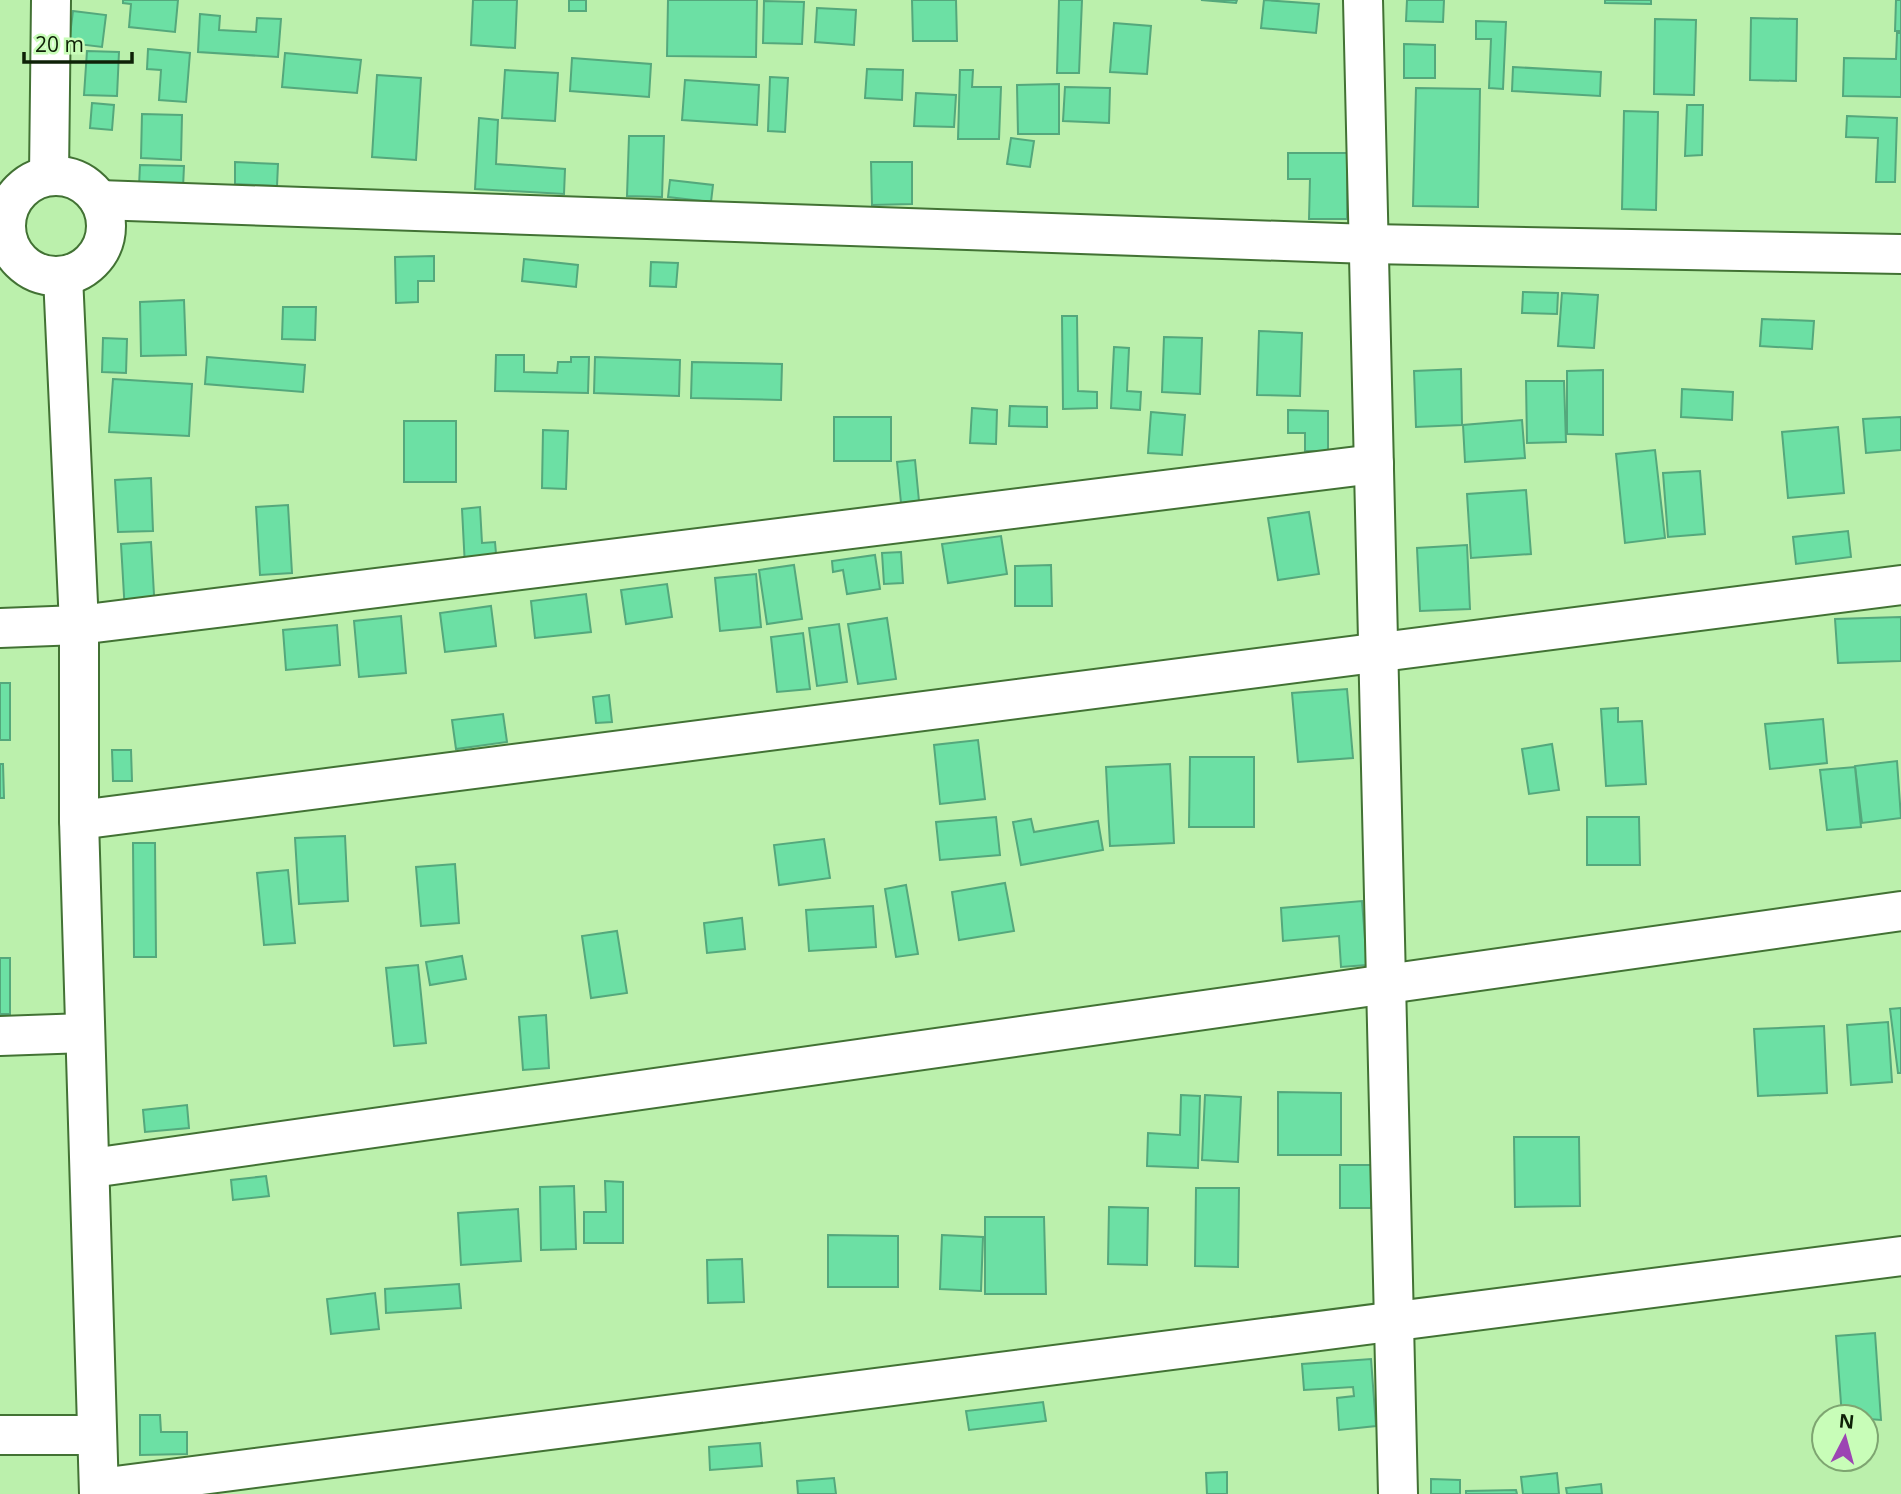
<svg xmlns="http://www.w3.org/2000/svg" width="1901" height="1494" font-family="'Open Sans',sans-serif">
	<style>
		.building { fill: #6ce0a4; stroke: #54a87c; stroke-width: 2 }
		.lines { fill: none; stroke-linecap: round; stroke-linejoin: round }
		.minor-casing { stroke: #427234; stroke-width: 42 }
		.major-casing { stroke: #427234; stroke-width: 42 }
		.minor { stroke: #fff; stroke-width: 38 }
		.major { stroke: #fff; stroke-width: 38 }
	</style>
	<rect width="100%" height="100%" fill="#bbf0ac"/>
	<g class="building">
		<path d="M123,0h55l-3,32 -46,-5 2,-23 -8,-1z"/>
		<path d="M473,0h44l-2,48 -44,-3z"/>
		<rect x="569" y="0" width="17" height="11"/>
		<path d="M668,0h89l-1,57 -89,-1z"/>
		<path d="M912,0h44l1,41h-44z"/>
		<path d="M1059,0h23l-3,73h-22z"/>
		<path d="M1201,0h36l-1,3z"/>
		<path d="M1264,0l55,4 -3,29 -55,-5z"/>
		<path d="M1407,0h37l-1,22 -37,-1z"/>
		<path d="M1605,0h46v4l-46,-1z"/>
		<path d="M1896,0h5v31h-6z"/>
		<path d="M764,1l40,1 -2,42 -39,-1z"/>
		<path d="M817,8l39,2 -2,35 -39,-3z"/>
		<path d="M73,11l33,4 -4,32 -33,-4z"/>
		<path d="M200,14l20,2 -1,14 37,2 1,-14 24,1 -3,38 -80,-5z"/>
		<path d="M1751,18l46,1 -1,62 -46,-1z"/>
		<path d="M1655,19l41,1 -2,75 -40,-1z"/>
		<path d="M1476,21l30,1 -3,67 -14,-1 2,-49h-15z"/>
		<path d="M1114,23l37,3 -4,48 -37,-2z"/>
		<path d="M1897,33h4v64l-58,-1 1,-38 52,1z"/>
		<path d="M1404,44l31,1v33h-31z"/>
		<path d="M148,49l42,4 -4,49 -27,-2 2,-30 -14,-1z"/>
		<path d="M87,51l32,1 -2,44 -33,-1z"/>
		<path d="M285,53l76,7 -4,33 -75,-6z"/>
		<path d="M572,58l79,6 -2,33 -79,-6z"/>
		<path d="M1513,67l88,5 -1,24 -88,-5z"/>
		<path d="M867,69l36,1 -1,30 -37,-2z"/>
		<path d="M505,70l53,3 -3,48 -53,-3z"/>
		<path d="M960,70h13l-1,17h29l-2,52h-41z"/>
		<path d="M377,75l44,3 -5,82 -44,-3z"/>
		<path d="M770,77l18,1 -3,54 -17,-1z"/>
		<path d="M685,80l74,5 -2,40 -75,-5z"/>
		<path d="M1059,84v50h-41l-1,-49z"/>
		<path d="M1065,87l45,1 -1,35 -46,-2z"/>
		<path d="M1416,88l64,1 -2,118 -65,-1z"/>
		<path d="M916,93l40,2 -2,32 -40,-1z"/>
		<path d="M92,103l22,2 -2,25 -22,-2z"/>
		<path d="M1687,105h16l-1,50 -17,1z"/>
		<path d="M1624,111l34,1 -2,98 -34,-1z"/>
		<path d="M142,114l40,1 -1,45 -40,-2z"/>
		<path d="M1847,116l50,2 -2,64h-19l2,-44 -32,-1z"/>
		<path d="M479,118l19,2 -2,44 69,5 -1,25 -89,-5z"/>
		<path d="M629,136h35l-2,61 -35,-1z"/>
		<path d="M1011,138l23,3 -4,26 -23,-3z"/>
		<path d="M1288,153h59v66h-38l1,-40h-22z"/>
		<path d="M235,162l43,2 -1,22 -42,-2z"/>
		<path d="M871,162h41v42l-40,1z"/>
		<path d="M140,165l44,1 -1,22 -44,-2z"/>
		<path d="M670,180l43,5 -2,17 -43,-5z"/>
		<path d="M434,256v25h-16v21l-22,1 -1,-46z"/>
		<path d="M524,259l54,6 -2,22 -54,-6z"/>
		<path d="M651,262l27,1 -2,24 -26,-1z"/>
		<path d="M1523,292l35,1 -1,21 -35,-1z"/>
		<path d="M1562,293l36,2 -4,53 -36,-2z"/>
		<path d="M184,300l2,55 -45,1 -1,-54z"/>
		<path d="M283,307h33l-1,33 -33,-1z"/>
		<path d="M1062,316h15l1,75 19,1v16l-34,1z"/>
		<path d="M1762,319l52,2 -2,28 -52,-3z"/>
		<path d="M1259,331l43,2 -2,63 -43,-1z"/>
		<path d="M1164,337l38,1 -2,56 -38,-2z"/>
		<path d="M103,338l24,1 -1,34 -24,-1z"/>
		<path d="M1114,347l15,1 -2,43 14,1 -1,18 -29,-2z"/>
		<path d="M496,355h28v17l33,1 1,-11h13v-5h18l-1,36 -93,-2z"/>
		<path d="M207,357l98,8 -2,27 -98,-8z"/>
		<path d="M595,357l85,3 -1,36 -85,-3z"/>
		<path d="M692,362l90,2 -1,36 -90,-2z"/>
		<path d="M1461,369l1,56 -46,2 -2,-56z"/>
		<path d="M1603,370v65l-36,-1v-63z"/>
		<path d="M113,379l79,5 -3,52 -80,-4z"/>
		<path d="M1526,381h38l2,61 -39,1z"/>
		<path d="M1682,389l51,3 -1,28 -51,-3z"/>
		<path d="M1010,406l37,1v20l-38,-1z"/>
		<path d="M972,408l25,2 -1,34 -26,-1z"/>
		<path d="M1288,410l40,1v40h-23v-18h-17z"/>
		<path d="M1151,412l34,3 -3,40 -34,-2z"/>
		<rect x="834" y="417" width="57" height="44"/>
		<path d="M1901,417v33l-35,3 -3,-34z"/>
		<path d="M1522,420l3,38 -60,4 -2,-37z"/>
		<rect x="404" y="421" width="52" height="61"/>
		<path d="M1838,427l6,66 -56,5 -6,-66z"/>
		<path d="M543,430l25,1 -2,58 -24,-1z"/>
		<path d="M1655,450l10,88 -40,5 -9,-89z"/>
		<path d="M915,460l4,41 -18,2 -4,-41z"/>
		<path d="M1700,471l5,63 -37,3 -5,-64z"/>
		<path d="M151,478l2,53 -35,1 -3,-52z"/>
		<path d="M1526,490l5,64 -60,4 -4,-64z"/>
		<path d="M288,505l4,68 -32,2 -4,-68z"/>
		<path d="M480,507l2,36 13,-1 2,23 -32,2 -3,-58z"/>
		<path d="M1309,512l10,62 -41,6 -10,-62z"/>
		<path d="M1848,531l3,26 -55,7 -3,-27z"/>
		<path d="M1001,536l6,38 -59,9 -6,-39z"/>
		<path d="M151,542l4,70 -30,1 -4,-69z"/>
		<path d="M1467,545l3,64 -50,2 -3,-63z"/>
		<path d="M901,552l2,31 -19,1 -2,-31z"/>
		<path d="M875,555l5,34 -33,5 -4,-24 -10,2 -1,-11z"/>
		<path d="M794,565l8,54 -35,5 -8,-54z"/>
		<path d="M1051,565l1,41h-37v-40z"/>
		<path d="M756,574l5,53 -41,4 -5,-53z"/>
		<path d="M667,584l5,33 -46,7 -5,-34z"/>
		<path d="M586,594l5,38 -56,6 -4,-37z"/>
		<path d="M491,606l5,40 -51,6 -5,-39z"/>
		<path d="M401,616l5,57 -47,4 -5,-56z"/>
		<path d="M1901,617v44l-63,2 -3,-44z"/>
		<path d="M887,618l9,61 -38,5 -10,-60z"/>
		<path d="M839,624l8,58 -30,4 -8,-58z"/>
		<path d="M337,625l3,40 -54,5 -3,-40z"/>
		<path d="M803,633l7,56 -33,3 -6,-55z"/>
		<rect x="0" y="683" width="10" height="57"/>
		<path d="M1347,689l6,69 -55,4 -6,-69z"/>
		<path d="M609,695l3,27 -16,1 -3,-26z"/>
		<path d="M1618,708v14l24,-1 4,63 -40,2 -5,-77z"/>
		<path d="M503,714l4,28 -51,7 -4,-29z"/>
		<path d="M1823,719l4,44 -57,6 -5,-45z"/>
		<path d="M978,740l7,59 -45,5 -6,-59z"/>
		<path d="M1552,744l7,46 -30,4 -7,-45z"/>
		<path d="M112,750h19l1,31h-19z"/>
		<path d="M1190,757h64v70h-65z"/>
		<path d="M1897,761l4,57 -39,5 -7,-57z"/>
		<path d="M0,764h3l1,34h-4z"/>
		<path d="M1170,764l4,79 -64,3 -4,-79z"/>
		<path d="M1855,767l6,60 -34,3 -7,-60z"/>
		<path d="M996,817l4,38 -60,5 -4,-38z"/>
		<path d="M1587,817h52l1,48h-53z"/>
		<path d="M1031,819l3,13 64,-11 5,29 -82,15 -8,-43z"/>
		<path d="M345,836l3,65 -49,3 -4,-66z"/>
		<path d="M824,839l6,39 -51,7 -5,-40z"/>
		<path d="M133,843h22l1,114h-22z"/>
		<path d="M455,864l4,59 -38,3 -5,-59z"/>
		<path d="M288,870l7,73 -31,2 -7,-72z"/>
		<path d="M1005,883l9,48 -55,9 -7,-48z"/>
		<path d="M906,885l12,69 -22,3 -11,-68z"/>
		<path d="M1362,901l5,64 -26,2 -2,-31 -56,5 -2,-33z"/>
		<path d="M873,906l3,41 -67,4 -3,-41z"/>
		<path d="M742,918l3,31 -38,4 -3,-30z"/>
		<path d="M617,931l10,62 -36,5 -9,-62z"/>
		<path d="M462,956l4,23 -36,6 -4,-23z"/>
		<rect x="0" y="958" width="10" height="56"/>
		<path d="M418,965l8,78 -32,3 -8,-78z"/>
		<path d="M1901,1008v65h-3l-8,-64z"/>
		<path d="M546,1015l3,53 -26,2 -4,-53z"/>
		<path d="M1888,1022l4,60 -41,3 -4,-60z"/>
		<path d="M1824,1026l3,67 -69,3 -4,-67z"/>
		<path d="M1278,1092l63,1v62h-63z"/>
		<path d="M1181,1095l19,1 -2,72 -51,-2 1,-33 32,2z"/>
		<path d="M1205,1095l36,2 -3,65 -36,-2z"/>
		<path d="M187,1105l2,23 -44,4 -2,-22z"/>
		<path d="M1514,1137h65l1,69 -65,1z"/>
		<rect x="1340" y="1165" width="31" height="43"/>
		<path d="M266,1176l3,20 -36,4 -2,-20z"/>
		<path d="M605,1181l18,1v61h-39v-31h22z"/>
		<path d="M574,1186l2,63 -35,1 -1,-63z"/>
		<path d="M1196,1188h43l-1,79 -43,-1z"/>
		<path d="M1109,1207l39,1 -1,57 -39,-1z"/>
		<path d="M518,1209l3,52 -60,4 -3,-52z"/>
		<path d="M985,1217h59l2,77h-61z"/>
		<path d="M828,1235l70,1v51h-70z"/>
		<path d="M942,1235l41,2 -2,54 -41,-2z"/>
		<path d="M742,1259l2,43 -36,1 -1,-43z"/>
		<path d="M459,1284l2,24 -75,5 -1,-24z"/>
		<path d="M375,1293l4,36 -48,5 -4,-35z"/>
		<path d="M1875,1333l6,87 -39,-3 -6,-81z"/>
		<path d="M1371,1359l5,67 -37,4 -2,-32 17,-2 -1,-9 -49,3 -2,-26z"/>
		<path d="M1043,1402l3,19 -77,9 -3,-19z"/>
		<path d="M140,1415h20l1,17h26v22l-47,1z"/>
		<path d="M760,1443l2,23 -52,4 -1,-23z"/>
		<path d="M1227,1472v22h-20l-1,-21z"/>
		<path d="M1557,1473l2,21h-36l-2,-17z"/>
		<path d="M834,1478l2,16h-38l-1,-13z"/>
		<path d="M1431,1479l29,1v14h-29z"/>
		<path d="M1601,1484l1,10h-35l-1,-6z"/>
		<path d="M1516,1490l1,4h-51v-3z"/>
	</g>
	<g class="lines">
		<defs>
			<g id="minor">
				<path d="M1363,0l35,1494"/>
				<path d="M99,200l1270,44 532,10"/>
				<path d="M0,241h8"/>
				<path d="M0,628l79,-3 1295,-161"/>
				<path d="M79,820l1822,-235"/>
				<path d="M0,1036l85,-3"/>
				<path d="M92,1168l1809,-257"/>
				<path d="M0,1435h96"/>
				<path d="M100,1488l1801,-232"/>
			</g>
			<g id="major">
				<circle cx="56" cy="226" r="50"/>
				<path d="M49,176l2,-176"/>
				<path d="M63,276l16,349v195l20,674"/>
			</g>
		</defs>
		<use href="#minor" class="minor-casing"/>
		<use href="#major" class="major-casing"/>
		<use href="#minor" class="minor"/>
		<use href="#major" class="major"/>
	</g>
	<g transform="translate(1845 1438) rotate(6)"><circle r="33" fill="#c8fdb8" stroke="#7ea571" stroke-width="2"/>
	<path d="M0-5L12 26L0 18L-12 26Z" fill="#9c45b3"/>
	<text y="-10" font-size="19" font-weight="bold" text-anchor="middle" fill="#0e2107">N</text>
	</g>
	<path d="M24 52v10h108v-10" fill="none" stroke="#0e2107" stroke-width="3.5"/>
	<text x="35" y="52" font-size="21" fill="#0e2107" stroke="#c8fdb8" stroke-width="5" paint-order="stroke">20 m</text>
</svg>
